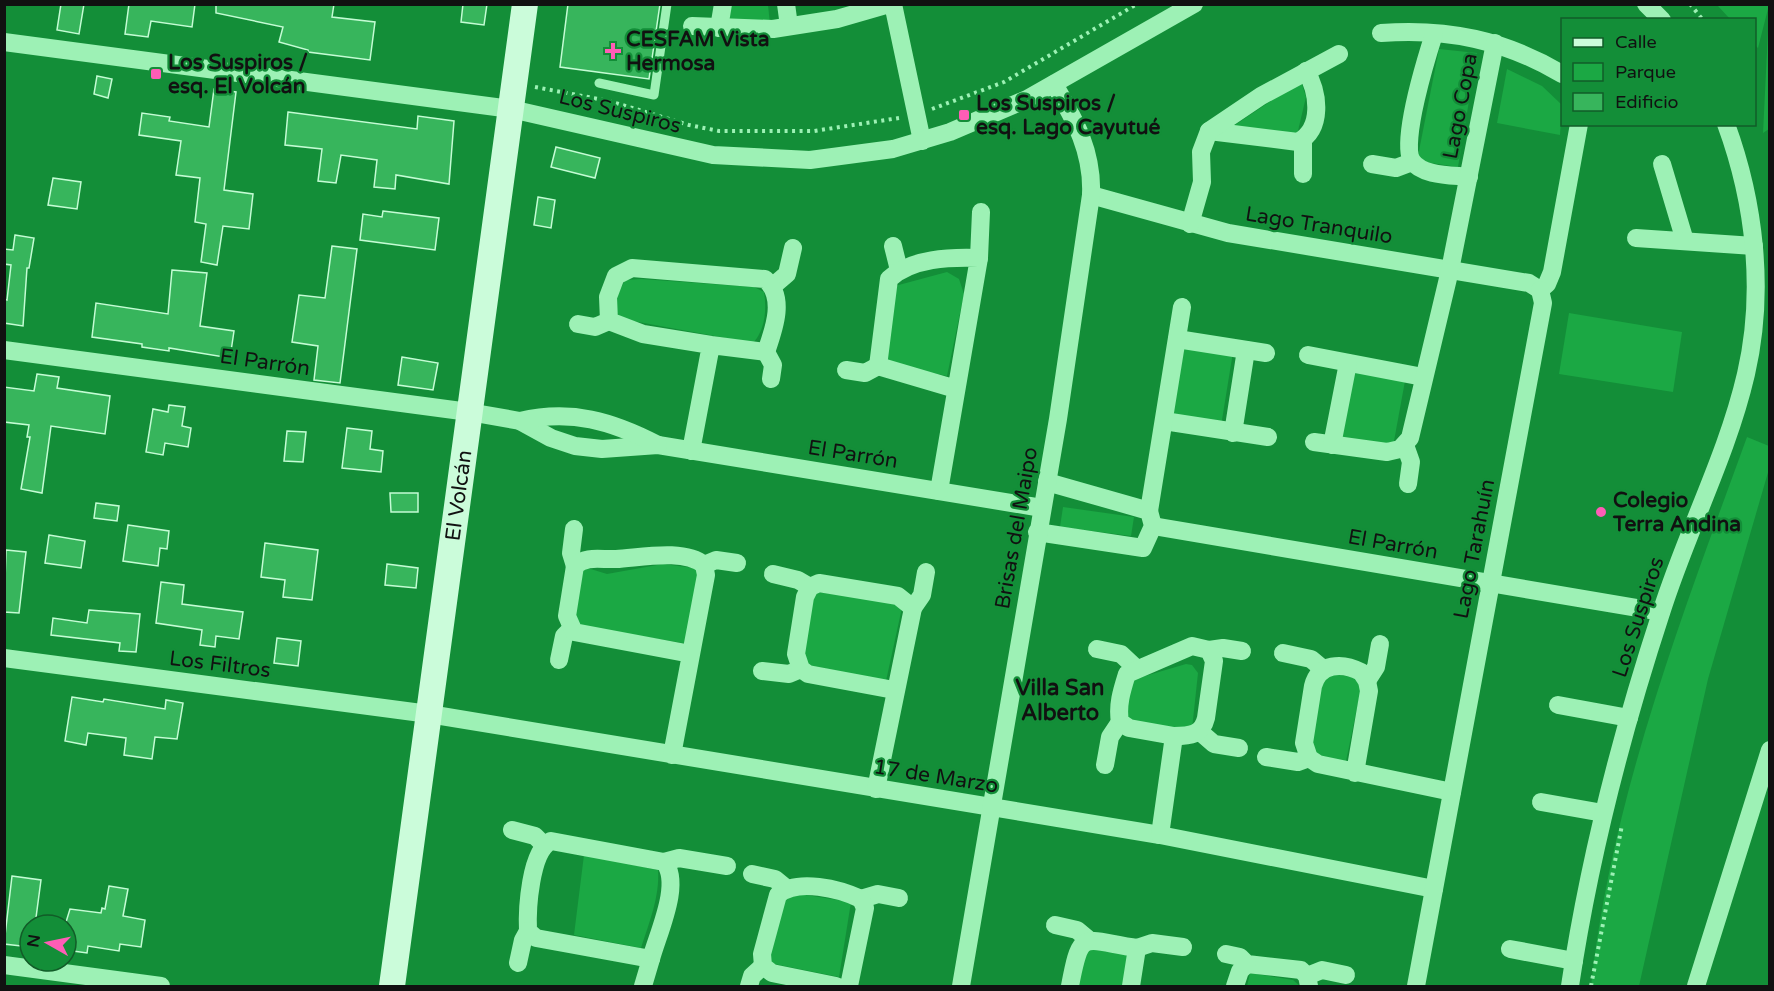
<svg xmlns="http://www.w3.org/2000/svg" width="1774" height="991" font-family="'Varela Round',sans-serif">
	<style>
		.green { fill: #1ba844 }
		.building { fill: #37b55c; stroke: #c4fcd4; stroke-width: 1.5 }
		.lines { fill: none; stroke-linecap: round; stroke-linejoin: round }
		.path { stroke: #9df1b5; stroke-width: 4; stroke-dasharray: 3 4.5; stroke-linecap: butt }
		.lane { stroke: #9df1b5; stroke-width: 9 }
		.street { stroke: #9df1b5; stroke-width: 18 }
		.secondary { stroke: #cbfcda; stroke-width: 26 }
		.poi-dot { fill: #ff5db6; stroke: #138e38; stroke-width: 2 }
		.labels { text-anchor: middle; stroke-width: 4.5; stroke-linejoin: round; paint-order: stroke }
		.poi-label { font-size: 21px; font-weight: bold; fill: #111; stroke: #138e38; text-anchor: start }
		.street-label { font-size: 21px; fill: #111; stroke: #138e38 }
		.neighbourhood-label { font-size: 22px; font-weight: bold; fill: #111; stroke: #138e38 }
	</style>
	<rect width="100%" height="100%" fill="#138e38"/>
	<g class="green">
		<path d="M731,5h37l2,19h-41z"/>
		<path d="M1719,5h50l-11,43 -3,-3 -1,-25 -24,-1 -12,-13z"/>
		<path d="M1769,26v103l-6,4 5,-102z"/>
		<path d="M1439,49l38,4 -19,114 -41,-6z"/>
		<path d="M1507,69l35,17 20,19 -2,30 -63,-12z"/>
		<path d="M1301,81l5,16 -9,38 -65,-8z"/>
		<path d="M947,272l12,7 5,15 -17,82 -54,-11 -8,-4 10,-75z"/>
		<path d="M641,279l113,8 10,5c3,18 1,38 -11,51l-131,-24 -7,-9 3,-16 7,-14z"/>
		<path d="M1569,313l113,19 -9,60 -114,-18z"/>
		<path d="M1185,344l48,8 -12,74 -49,-9z"/>
		<path d="M1351,371l54,10 -13,71 -53,-10z"/>
		<path d="M1747,437l22,9v23l-61,210 -69,307h-48c21,-190 91,-370 156,-549z"/>
		<path d="M1063,507l71,10 -3,19 -71,-9z"/>
		<path d="M663,564l39,5 -13,75 -117,-19 9,-59 26,8z"/>
		<path d="M809,591l94,12 -17,78 -90,-18z"/>
		<path d="M1186,664l6,1 6,8 -6,56h-64l-4,-36 4,-12z"/>
		<path d="M1330,673l33,6 -18,87 -41,-8 10,-67z"/>
		<path d="M584,855l74,15c2,26 -9,53 -17,78l-67,-13z"/>
		<path d="M793,893l58,9 -12,75 -65,-13 -8,-8 15,-59z"/>
		<path d="M1089,945l43,9 -7,32h-49z"/>
		<path d="M1250,973l43,7 7,6h-53z"/>
	</g>
	<g class="building">
		<path d="M61,4h23l-5,30 -22,-4z"/>
		<path d="M129,4h66l-3,23 -41,-6 -3,16 -23,-3z"/>
		<path d="M216,4h118l-2,13 43,5 -5,38 -62,-8v-2l-29,-8 4,-15 -67,-14z"/>
		<path d="M463,4h24l-3,21 -23,-3z"/>
		<path d="M568,4h92l-11,75 -89,-12z"/>
		<path d="M97,76l15,3 -4,19 -14,-4z"/>
		<path d="M214,89l22,3 -12,98 29,4 -4,35 -26,-3 -6,39 -16,-3 5,-38 -11,-2 5,-44 -24,-3 5,-34 -42,-6 3,-22 28,4 -1,4 40,6z"/>
		<path d="M288,112l129,17 1,-13 36,5 -5,63 -53,-9 -1,14 -21,-2 3,-27 -36,-5 -5,28 -18,-2 4,-32 -37,-4z"/>
		<path d="M556,147l44,11 -5,20 -44,-11z"/>
		<path d="M53,178l28,4 -4,27 -29,-4z"/>
		<path d="M538,197l17,3 -4,28 -17,-3z"/>
		<path d="M383,211l56,7 -4,32 -75,-10 3,-26 19,3z"/>
		<path d="M15,235l19,3 -5,30h-2l-4,58 -19,-3v-24l3,1 4,-35 -7,-1v-15l9,1z"/>
		<path d="M332,246l25,3 -17,134 -26,-3 4,-34 -26,-4 7,-47 26,3z"/>
		<path d="M172,270l35,3 -7,53 34,5 -4,27 -61,-10v3l-27,-4v-3l-50,-7 4,-34 72,11z"/>
		<path d="M402,357l36,6 -5,27 -35,-5z"/>
		<path d="M37,374l22,3 -2,11 53,8 -5,38 -54,-8 -9,67 -21,-4 9,-52h-3l2,-12 -25,-3v-35l30,4z"/>
		<path d="M169,405l16,2 -3,19 9,2 -3,19 -23,-4 -2,12 -17,-3 7,-43 15,3z"/>
		<path d="M347,428l25,3 -2,18 13,2 -2,21 -39,-4z"/>
		<path d="M287,431l19,1 -3,30 -19,-1z"/>
		<path d="M390,493h28v19h-27z"/>
		<path d="M96,503l23,3 -2,15 -23,-3z"/>
		<path d="M128,525l41,6 -2,18 -7,-1 -2,18 -35,-5z"/>
		<path d="M49,535l36,6 -4,27 -36,-5z"/>
		<path d="M265,543l53,7 -6,50 -29,-3 2,-17 -24,-3z"/>
		<path d="M6,550l20,2 -7,61 -15,-1z"/>
		<path d="M387,564l31,4 -2,20 -31,-3z"/>
		<path d="M161,582l23,3 -2,19 61,8 -4,27 -23,-3 -1,11 -15,-2 2,-15 -46,-7z"/>
		<path d="M89,610l51,4 -4,38 -17,-1 1,-8 -69,-8 2,-17 34,5z"/>
		<path d="M277,638l24,3 -3,25 -24,-3z"/>
		<path d="M72,697l31,5 1,-3 61,10 1,-9 17,3 -6,36 -22,-2 -3,22 -28,-4 2,-17 -38,-5 -2,12 -21,-4z"/>
		<path d="M12,876l29,4 -6,45h-5v22l-26,-3z"/>
		<path d="M109,886l19,3 -5,27 22,4 -4,27 -21,-3 -1,7 -31,-5 -1,7 -21,-3v-28l4,-13 31,4 1,-5 3,1z"/>
	</g>
	<g class="lines">
		<g class="path">
			<path d="M1690,4l13,16"/>
			<path d="M535,87l74,14 80,24 30,6h95l85,-13"/>
			<path d="M932,109l72,-27 133,-78"/>
			<path d="M1591,986l31,-161"/>
		</g>
		<path class="lane" d="M599,83l55,12 13,-91"/>
		<g class="street">
			<path d="M786,4l3,22"/>
			<path d="M893,4l29,137"/>
			<path d="M1646,4l16,16"/>
			<path d="M692,26l81,3 64,-10 52,-15"/>
			<path d="M719,28l4,-24"/>
			<path d="M1381,33c67,-5 123,7 181,41"/>
			<path d="M1434,34c-7,22 -34,109 -22,127 10,15 40,14 57,16"/>
			<path d="M4,42l507,67 202,46 97,5 83,-11 57,-17 77,-33 167,-95"/>
			<path d="M1209,131l89,11c25,-13 21,-49 8,-71"/>
			<path d="M1372,164l24,4 16,-6"/>
			<path d="M1662,164l23,77"/>
			<path d="M1303,174v-34"/>
			<path d="M1091,195l137,38 301,50 11,7"/>
			<path d="M1190,224l12,-42 -1,-30 8,-21 52,-35 78,-42"/>
			<path d="M1636,238l118,8"/>
			<path d="M893,246l6,24"/>
			<path d="M979,258l2,-46"/>
			<path d="M773,286l14,-12 6,-26"/>
			<path d="M1540,290l7,-6 5,-12 27,-148"/>
			<path d="M578,324l17,3 14,-6"/>
			<path d="M1177,339l89,14"/>
			<path d="M4,350l465,62 51,9 31,17 24,8 27,3 56,-4 384,63"/>
			<path d="M766,352l7,13 -2,14"/>
			<path d="M1308,355l115,22"/>
			<path d="M846,370l19,3 13,-7"/>
			<path d="M520,421c51,-12 92,0 138,24"/>
			<path d="M1164,421l104,16"/>
			<path d="M1233,433l13,-83"/>
			<path d="M1314,442l73,10 13,-3 10,-11 40,-168 45,-227"/>
			<path d="M1332,445l16,-82"/>
			<path d="M1405,445l6,17 -3,22"/>
			<path d="M691,451l20,-106 -68,-11 -34,-13 -1,-24 8,-21 16,-8 133,11c21,18 9,50 1,73l-55,-7"/>
			<path d="M939,491l40,-233c-29,-1 -67,0 -90,21l-11,87 78,23"/>
			<path d="M1149,511l33,-204"/>
			<path d="M1153,526l508,86"/>
			<path d="M574,529l-3,24 4,13"/>
			<path d="M1037,532l106,16 10,-22 -4,-15 -102,-29"/>
			<path d="M704,565l12,-5 21,3"/>
			<path d="M773,574l25,6 12,7"/>
			<path d="M1097,649l24,5 16,15"/>
			<path d="M1209,650l14,-2 19,3"/>
			<path d="M1283,653l28,6 12,10"/>
			<path d="M4,658l425,56 731,121 274,54"/>
			<path d="M559,660l5,-24 7,-7"/>
			<path d="M762,671l27,3 12,-5"/>
			<path d="M1367,681l9,-14 4,-23"/>
			<path d="M894,690l-86,-16 -7,-5 -5,-15 9,-57 5,-10 9,-4 79,13 15,12"/>
			<path d="M1558,705l71,13"/>
			<path d="M1199,731l15,13 25,4"/>
			<path d="M672,755c11,-60 23,-120 34,-180l-2,-10c-20,-17 -65,-7 -88,-6 -14,1 -30,-4 -41,7l-8,50 7,16 117,22"/>
			<path d="M1266,757l32,5 11,-4"/>
			<path d="M1105,765l5,-28 10,-15"/>
			<path d="M1355,773l14,-82 -2,-10 -6,-9c-19,-10 -42,-9 -48,14l-9,57 5,15 9,6 134,28"/>
			<path d="M876,789l37,-181 9,-13 4,-23"/>
			<path d="M1541,802l62,11"/>
			<path d="M512,830l23,6 8,8"/>
			<path d="M1160,835l14,-99 -45,-8 -9,-6c-3,-17 2,-32 7,-48l65,-28 17,4 5,11 -8,57c-4,17 -16,18 -32,18"/>
			<path d="M551,841l113,21c18,21 -6,71 -13,97l-115,-21 -8,-7c-1,-21 2,-80 23,-90z"/>
			<path d="M664,862l15,-4 48,8"/>
			<path d="M752,874l23,5 11,9"/>
			<path d="M861,899l17,-5 21,4"/>
			<path d="M1055,925l22,5 12,10"/>
			<path d="M1137,948l15,-5 31,4"/>
			<path d="M1510,949l64,12"/>
			<path d="M1226,954l14,3 7,7 54,6 6,6 2,10"/>
			<path d="M518,963l5,-23 5,-9"/>
			<path d="M4,965l157,21"/>
			<path d="M1307,976l15,-6 24,5"/>
			<path d="M643,986l8,-27"/>
			<path d="M749,986l3,-10 11,-10"/>
			<path d="M836,986l-64,-13 -9,-7 -1,-12 16,-59c19,-17 62,-6 83,4l4,9 -16,78"/>
			<path d="M961,986l97,-567 33,-224c2,-43 -16,-75 -37,-111"/>
			<path d="M1070,986c11,-59 12,-46 67,-38l-6,38"/>
			<path d="M1235,986l5,-15 7,-7"/>
			<path d="M1416,986l127,-683 -3,-13"/>
			<path d="M1570,986c19,-127 51,-251 91,-373 25,-80 66,-157 85,-239 19,-82 9,-171 -20,-250"/>
			<path d="M1696,986l74,-236"/>
		</g>
		<path class="secondary" id="s1" d="M392,986l133,-982"/>
	</g>
	<g class="poi-dot">
		<path d="M610 42h6v6h6v6h-6v6h-6v-6h-6v-6h6z"/>
		<rect x="150" y="68" width="12" height="12" rx="3"/>
		<rect x="958" y="109" width="12" height="12" rx="3"/>
		<circle cx="1601" cy="512" r="6"/>
	</g>
	<g class="labels">
		<g class="poi-label">
			<text x="626" y="46">CESFAM Vista<tspan x="626" dy="24">Hermosa</tspan></text>
			<text x="168" y="69">Los Suspiros /<tspan x="168" dy="24">esq. El Volcán</tspan></text>
			<text x="976" y="110">Los Suspiros /<tspan x="976" dy="24">esq. Lago Cayutué</tspan></text>
			<text x="1613" y="507">Colegio<tspan x="1613" dy="24">Terra Andina</tspan></text>
		</g>
		<g class="street-label">
			<text transform="translate(1460 106) rotate(-79)" y="7">Lago Copa</text>
			<text transform="translate(620 111) rotate(14)" y="7">Los Suspiros</text>
			<text transform="translate(1319 225) rotate(9)" y="7">Lago Tranquilo</text>
			<text transform="translate(265 362) rotate(8)" y="7">El Parrón</text>
			<text transform="translate(853 454) rotate(9)" y="7">El Parrón</text>
			<text dy="7" stroke="none"><textPath href="#s1" startOffset="495">El Volcán</textPath></text>
			<text transform="translate(1016 528) rotate(-80)" y="7">Brisas del Maipo</text>
			<text transform="translate(1393 544) rotate(10)" y="7">El Parrón</text>
			<text transform="translate(1474 549) rotate(-79)" y="7">Lago Tarahuín</text>
			<text transform="translate(1638 617) rotate(-72)" y="7">Los Suspiros</text>
			<text transform="translate(220 664) rotate(7)" y="7">Los Filtros</text>
			<text transform="translate(936 776) rotate(9)" y="7">17 de Marzo</text>
		</g>
		<g class="neighbourhood-label">
			<text x="1060" y="695">Villa San<tspan x="1060" dy="25">Alberto</tspan></text>
		</g>
	</g>
	<rect width="1774" height="991" fill="none" stroke="#111111" stroke-width="12"/>
	<rect x="1561" y="18" width="195" height="108" fill="#138e38" stroke="#125c28" stroke-width="1.5"/>
	<rect x="1573" y="38" width="30" height="9" fill="#cbfcda" stroke="#125c28" stroke-width="1.5"/>
	<text x="1615" y="48" font-size="18" fill="#111111">Calle</text>
	<rect x="1573" y="63" width="30" height="18" fill="#1ba844" stroke="#125c28" stroke-width="1.5"/>
	<text x="1615" y="78" font-size="18" fill="#111111">Parque</text>
	<rect x="1573" y="93" width="30" height="18" fill="#37b55c" stroke="#125c28" stroke-width="1.5"/>
	<text x="1615" y="108" font-size="18" fill="#111111">Edificio</text>
	<g transform="translate(48 943) rotate(279)"><circle r="28" fill="#138e38" stroke="#125c28" stroke-width="1.5"/>
	<path d="M0-4.5L10 22L0 15L-10 22Z" fill="#ff5db6"/>
	<text y="-9" font-size="16" font-weight="bold" text-anchor="middle" fill="#111111">N</text>
	</g>
</svg>
